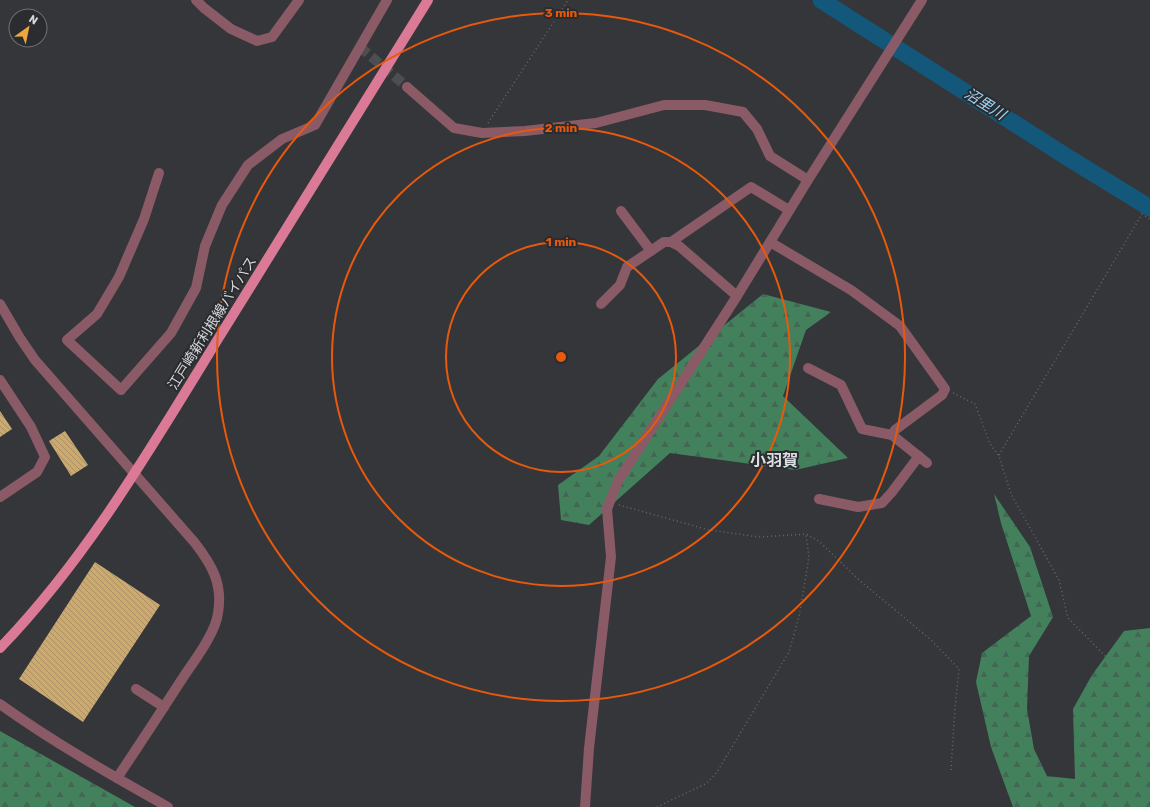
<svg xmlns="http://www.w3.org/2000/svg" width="1150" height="807" font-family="Rubik,'Noto Sans JP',sans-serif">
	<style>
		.forest { fill: url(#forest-firs) }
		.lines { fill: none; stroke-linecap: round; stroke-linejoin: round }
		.river { stroke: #13587a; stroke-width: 17 }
		.building { fill: url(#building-back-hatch) }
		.minor-tunnel { stroke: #4c4e52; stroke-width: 10; stroke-dasharray: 10 5; stroke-linecap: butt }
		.path { stroke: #66686b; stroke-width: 1.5; stroke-dasharray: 1 3; stroke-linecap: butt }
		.minor { stroke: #8a5a67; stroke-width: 10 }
		.major { stroke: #db7a97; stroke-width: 10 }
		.ring { fill: none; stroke: #e8590c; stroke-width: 2 }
		.labels { text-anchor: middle; stroke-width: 4; stroke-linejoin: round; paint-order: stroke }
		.street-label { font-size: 14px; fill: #d7d8da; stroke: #2a2c30 }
		.water-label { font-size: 15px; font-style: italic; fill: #a1d4f4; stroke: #2a2c30 }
		.quarter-label { font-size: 16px; font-weight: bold; fill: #dbdee2; stroke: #2a2c30 }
		.centre { fill: #e8590c; stroke: #2a2c30; stroke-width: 2 }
		.ring-label { font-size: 12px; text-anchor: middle; font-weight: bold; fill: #e8590c; stroke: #2a2c30; stroke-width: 4; stroke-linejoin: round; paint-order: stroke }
	</style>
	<defs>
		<pattern id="forest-firs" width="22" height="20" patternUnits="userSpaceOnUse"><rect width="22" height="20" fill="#43815d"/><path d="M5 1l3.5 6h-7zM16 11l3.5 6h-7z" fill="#426752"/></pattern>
		<pattern id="building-back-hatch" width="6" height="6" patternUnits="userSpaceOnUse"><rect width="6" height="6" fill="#cca96f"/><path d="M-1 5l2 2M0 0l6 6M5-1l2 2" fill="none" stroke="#a98f64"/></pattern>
	</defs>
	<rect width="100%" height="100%" fill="#34363a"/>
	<g class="forest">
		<path d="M763,294l68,18 -25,18 -23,66 65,62 -53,12 -125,-17 -81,72 -28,-5 -3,-35 41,-29 59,-77z"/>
		<path d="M994,494l36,53 23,70 -24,39 -2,53 7,40 13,27 28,3 -2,-70 19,-34 32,-44 26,-3v179h-137l-22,-60 -15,-65 6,-29 49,-37 -30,-93z"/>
		<path d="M0,731l135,76h-135z"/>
	</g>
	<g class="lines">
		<path class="river" d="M821,0l246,157 83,51"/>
	</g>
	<g class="building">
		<path d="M0,411l12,18 -12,8z"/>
		<path d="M65,431l23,34 -17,11 -22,-35z"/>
		<path d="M95,562l65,43 -77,117 -64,-43z"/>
	</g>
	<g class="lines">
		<path class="minor-tunnel" d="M360,47l47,40"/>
		<g class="path">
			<path d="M488,123l80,-123"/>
			<path d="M953,393l22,11 15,40 9,12 12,38 48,86 9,38 43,44 20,-16 19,-4"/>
			<path d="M999,455l143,-241 8,5"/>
			<path d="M619,505l90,25 50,7 47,-3 14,8 39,38 71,59 29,30 -4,39 -4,62"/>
			<path d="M657,807l50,-24 10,-11 72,-120 10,-35 10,-60 -3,-23"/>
		</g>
		<g class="minor">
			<path d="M196,0l8,8 27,21 26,12 15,-4 27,-37"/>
			<path d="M407,87l47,41 28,5 43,-2 71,-8 68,-18h41l38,7 14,17 13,27 38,24"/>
			<path d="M159,173l-15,46 -25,58 -22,37 -30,26 54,50 50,-57 25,-45 9,-42 17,-41 26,-40 34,-26 33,-14 72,-125"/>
			<path d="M621,211l30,40"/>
			<path d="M671,242l80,-55 38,23"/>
			<path d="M770,242l81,48 49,36 45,63 -3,6 -47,35 -3,5 35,28"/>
			<path d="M0,304l20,34 15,22 160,183c17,22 28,41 23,70 -2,19 -23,47 -34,63 -22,34 -44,68 -67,102"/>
			<path d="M601,304l19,-19 7,-18 37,-25h7l8,4 58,50"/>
			<path d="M808,368l33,17 21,44 30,6"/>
			<path d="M0,380l31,47 14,30 -8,15 -37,25"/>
			<path d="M819,499l39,8 24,-4 10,-11 27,-36"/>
			<path d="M136,689l28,18"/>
			<path d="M0,704c53,38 111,71 168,103"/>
			<path d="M585,807l4,-59 22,-191 -4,-48 11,-28 119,-185 71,-116 114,-180"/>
		</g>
		<path class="major" d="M0,648c88,-91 152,-202 218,-309 70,-113 140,-226 210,-339"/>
	</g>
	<g class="ring">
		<circle cx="561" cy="357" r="115"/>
		<circle cx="561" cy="357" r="229"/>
		<circle cx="561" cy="357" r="344"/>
	</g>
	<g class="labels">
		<g class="street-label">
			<text transform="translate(212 323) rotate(-58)" y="5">江戸崎新利根線バイパス</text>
		</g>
		<g class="water-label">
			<text transform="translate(985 104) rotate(32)" y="5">沼里川</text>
		</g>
		<g class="quarter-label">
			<text x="774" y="466">小羽賀</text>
		</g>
	</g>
	<circle cx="561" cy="357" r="6" class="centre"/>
	<g class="ring-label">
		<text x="561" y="17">3 min</text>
		<text x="561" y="132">2 min</text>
		<text x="561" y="246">1 min</text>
	</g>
	<g transform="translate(28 28) rotate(33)"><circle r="19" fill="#2a2c30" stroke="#6f7174"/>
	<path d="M0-3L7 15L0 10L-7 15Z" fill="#eda83b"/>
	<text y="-6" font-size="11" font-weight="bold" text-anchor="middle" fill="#d7d8da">N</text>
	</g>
</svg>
